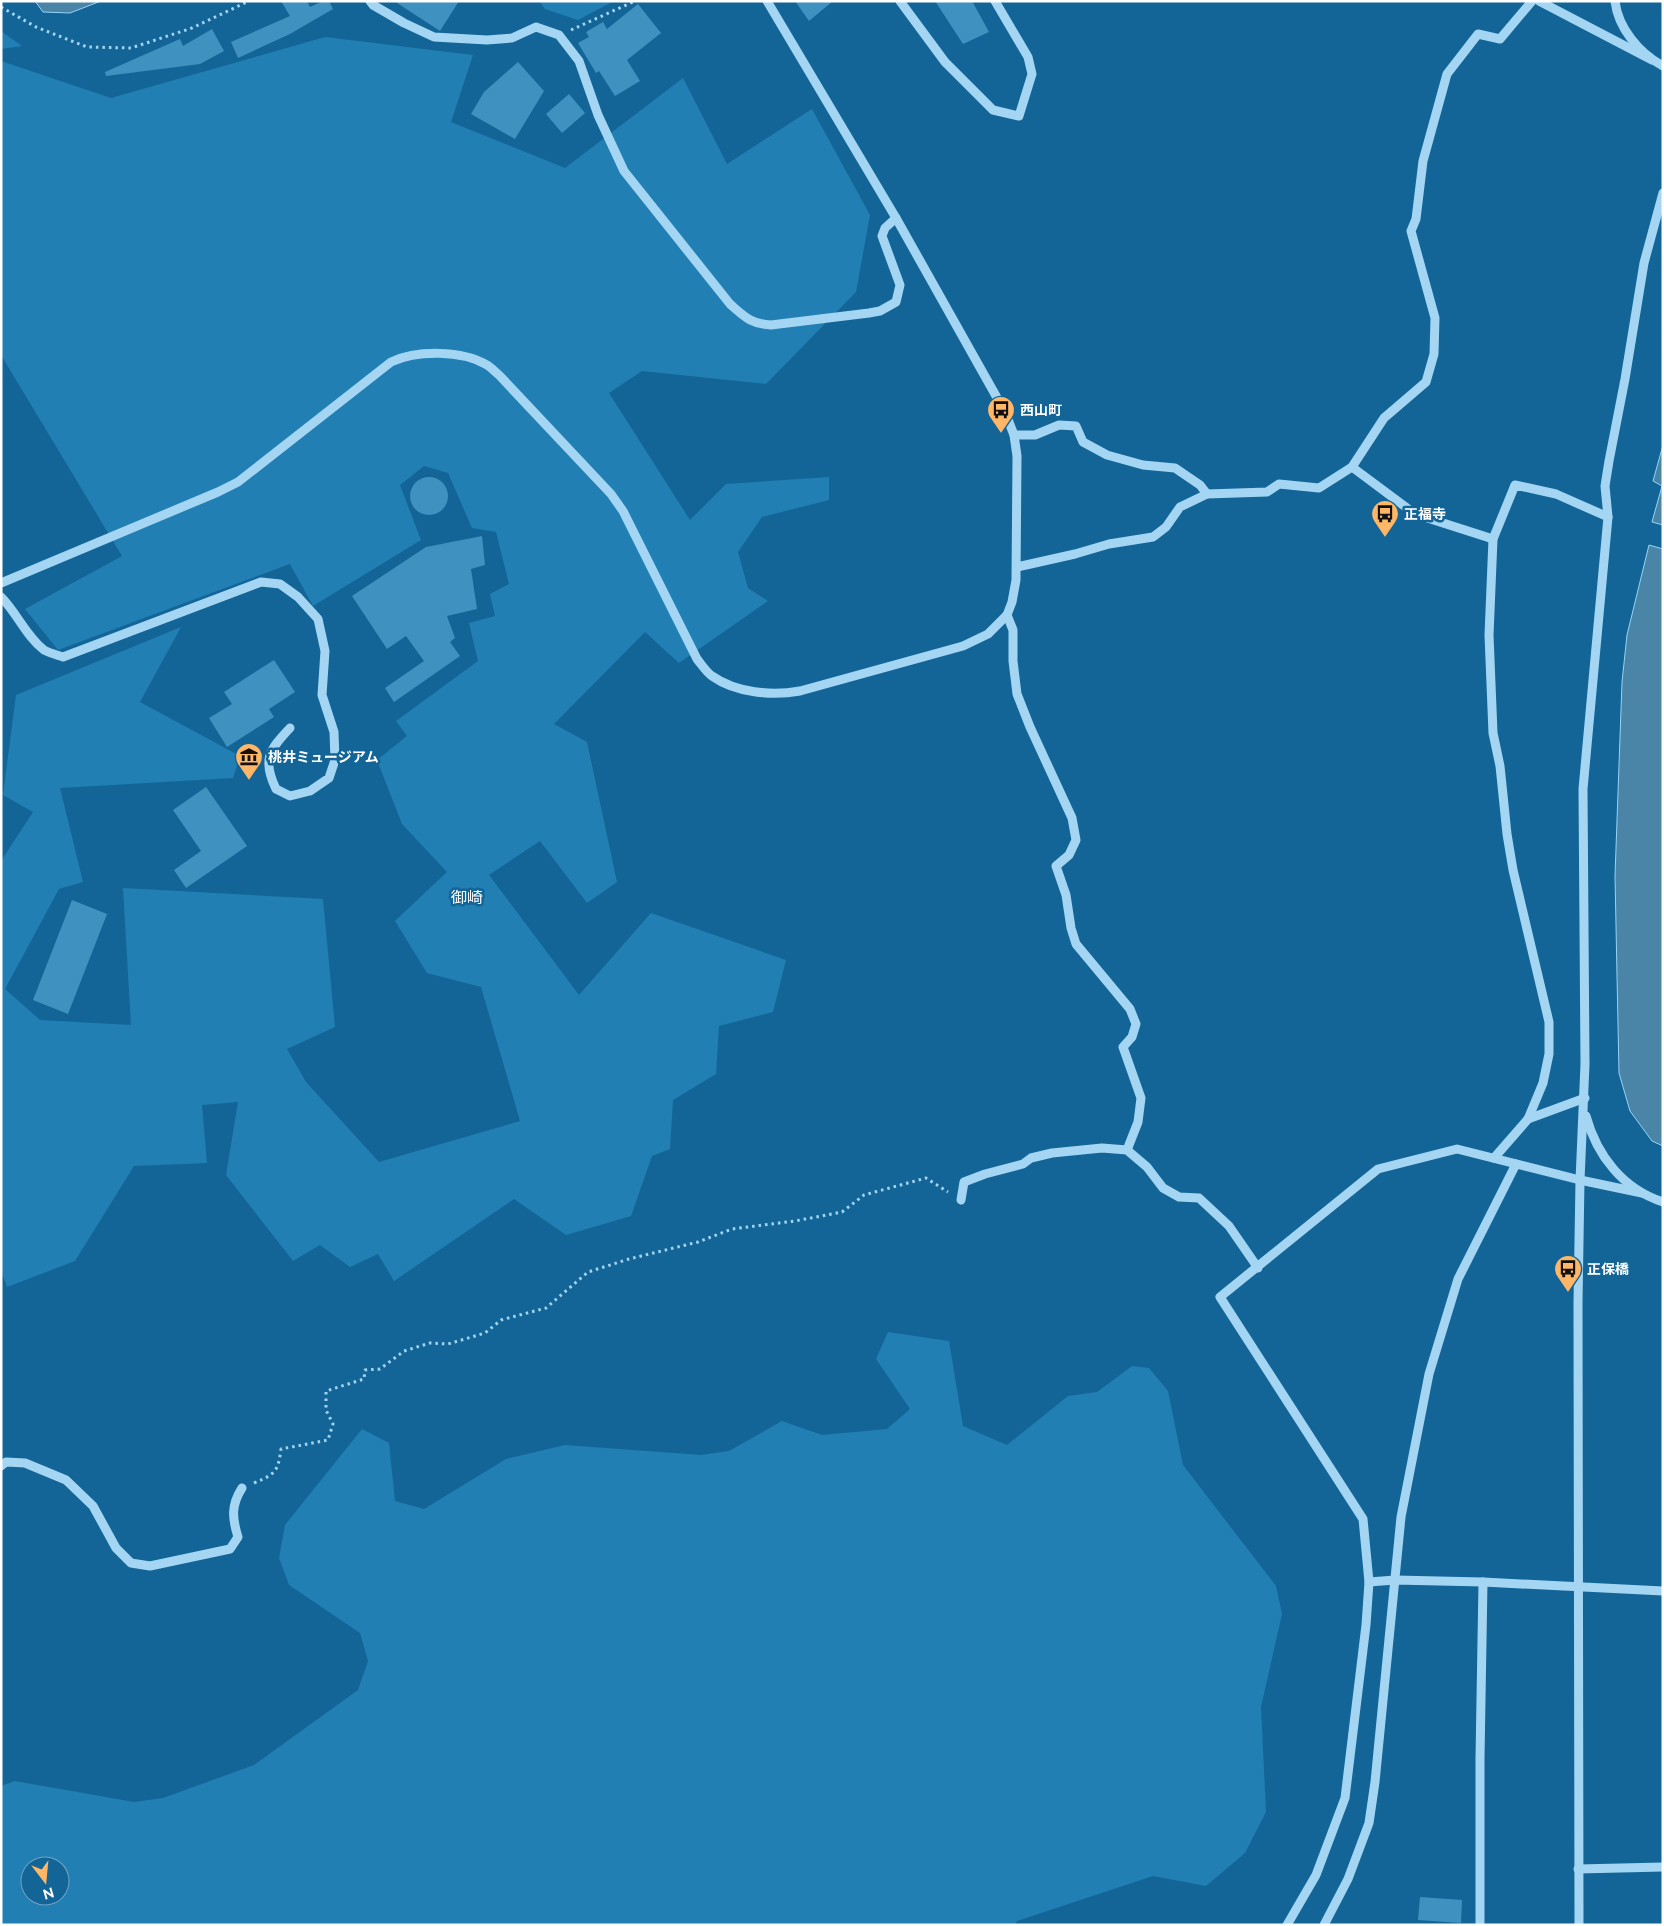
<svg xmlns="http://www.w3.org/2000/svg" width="1664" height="1926" font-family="Raleway,'Noto Sans JP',sans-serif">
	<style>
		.green { fill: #217fb4; fill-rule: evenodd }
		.water { fill: #4a84a7; stroke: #95d4f6 }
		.building { fill: #3f91c0 }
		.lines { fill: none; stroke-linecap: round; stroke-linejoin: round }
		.path { stroke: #a4d6f3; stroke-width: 3; stroke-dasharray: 2.5 4; stroke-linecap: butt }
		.minor { stroke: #a4d6f3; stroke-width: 9 }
		.labels { text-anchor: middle; stroke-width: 5; stroke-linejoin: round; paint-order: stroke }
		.poi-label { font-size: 14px; font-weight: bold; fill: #fff; stroke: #136597; text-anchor: start }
		.quarter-label { font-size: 16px; fill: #fff; stroke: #136597 }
	</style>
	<rect width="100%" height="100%" fill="#136597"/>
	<g class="green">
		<path d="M539,1h75l-36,19 -33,-11z"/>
		<path d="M1,31l21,15 -21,3z"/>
		<path d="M325,37l148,18 -22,67 114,46 118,-90 44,86 85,-55 58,106 -14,77 -90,92 -124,-13 -33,22 81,127 36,-36 103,-7v23l-67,17 -24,35 10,36 20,13 -89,62 -34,-31 -91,92 33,18 30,140 -30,21 -47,-62 -51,34 90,120 72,-82 135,47 -13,52 -54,14 -3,48 -43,26 -3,49 -18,7 -21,60 -65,19 -52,-36 -120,82 -16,-27 -28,13 -30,-22 -27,16 -67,-86 12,-73 -36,3 5,58 -73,3 -59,95 -68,26 -6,-17v-409l32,-49 -30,-17 13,-100 165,-68 -41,75 100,54 -7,22 -173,10 23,94 -24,7 -54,100 35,31 91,5 -8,-137 200,11 12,128 -48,22 19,33 73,80 141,-41 -39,-134 -54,-14 -32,-52 52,-49 -45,-48 -25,-64 30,-24 -11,-15 82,-60 -9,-38 26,-7 -5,-22 19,-10 -13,-52 -24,-4 -24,-55 -24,-7 -24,19 21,55 -108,66 -23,-42 -232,86 -33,-41 97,-53 -121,-201v-294l110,37z"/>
		<path d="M888,1332l61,9 14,85 44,19 61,-49 29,-4 35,-26 17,2 19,23 15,74 93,121 6,28 -21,93 5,105 -21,41 -39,33 -53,-10 -136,45 -3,4h-1013v-139l14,-5 119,21 29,-4 91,-33 104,-75 10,-29 -8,-28 -71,-48 -10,-27 6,-33 77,-96 27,14 6,58 29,8 82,-50 59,-14 136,10 28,-4 53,-30 40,14 65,-6 23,-20 -34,-50zM30,1866h30v30h-30z"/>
	</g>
	<g class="water">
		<path d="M35,1h66l-31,12 -27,-1z"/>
		<path d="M1663,445v80l-11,-3 10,-36 -9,-5z"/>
		<path d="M1649,545l14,4v597l-11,-5 -22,-30 -11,-38 -4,-197 7,-194 5,-47z"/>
	</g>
	<g class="building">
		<path d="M281,1h26l3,6 13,-6h6l4,8 -43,25 -52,24 -7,-16 59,-26z"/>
		<path d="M394,1h65l-19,30z"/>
		<path d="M795,1h38l-24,20z"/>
		<path d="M935,1h37l17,31 -26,12z"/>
		<path d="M638,4l23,29 -34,27 13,21 -25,15 -16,-25 -3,2 -18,-30 11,-6 -3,-5 17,-10 4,7z"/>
		<path d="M212,29l12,22 -24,13 -94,12 -1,-4 75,-33 3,7z"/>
		<path d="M518,62l26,29 -29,48 -44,-25 13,-22z"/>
		<path d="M569,94l16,19 -23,20 -16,-19z"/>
		<circle cx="429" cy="496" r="19"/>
		<path d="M482,536l3,29 -14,4 6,40 -30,7 8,22 -5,4 10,14 -66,46 -9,-14 39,-27 -18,-25 -19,13 -35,-53 74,-49z"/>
		<path d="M274,660l21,32 -26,17 5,8 -47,30 -18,-29 23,-14 -8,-12z"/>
		<path d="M206,787l41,59 -61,42 -12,-18 27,-19 -28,-41z"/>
		<path d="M72,900l35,14 -39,100 -35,-14z"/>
		<path d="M1420,1897l42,3 -1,23 -43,-3z"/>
	</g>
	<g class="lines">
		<g class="path">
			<path d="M1,7l35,20 51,20 44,1 61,-20 57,-27"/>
			<path d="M571,30l64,-29"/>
			<path d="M254,1483c22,-9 24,-12 27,-34l47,-9 5,-16 -7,-14v-19l38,-12 1,-9 15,-1 24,-18 26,-8 18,1 37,-11 16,-13 45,-12 42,-36 41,-13 69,-17 34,-13 63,-8 47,-9 22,-17 62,-17 22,14"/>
		</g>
		<g class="minor">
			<path d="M370,1l3,4 31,18 30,14 53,3 25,-2 24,-11 23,8 20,26 19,54 26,56 106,133c15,13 21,20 41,21l98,-12 11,-2 16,-9 4,-17 -18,-49 3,-8 11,-10"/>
			<path d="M900,1l45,61 48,48 26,6 13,-42 -4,-17 -33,-56"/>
			<path d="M1539,1l113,59"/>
			<path d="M1615,1c3,27 24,52 48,65"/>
			<path d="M1014,435h21l24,-10 17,1 7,16 24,13 36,10 32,3 25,17 7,9"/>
			<path d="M1352,467l63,47 78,25"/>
			<path d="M1017,567l58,-13 34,-10 44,-7 13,-10 14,-20 27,-13 60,-2 12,-8 40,4 33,-21 32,-49 42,-36 8,-28 1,-36 -24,-87 5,-12 7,-58 24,-87 31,-40 22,5 32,-38"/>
			<path d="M1,583l217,-91 20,-10 153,-120c26,-12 71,-12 96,3 4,2 8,7 12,10l112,119 12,17 74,148c5,6 9,13 15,17 24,17 60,20 88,15l163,-45 25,-12 19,-19 5,-13 4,-22 1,-124 -3,-21 -9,-23 -109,-194 -129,-217"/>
			<path d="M1,597c16,16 25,39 43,53 5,3 13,5 19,7l198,-75 19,2 18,13 20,22 7,32 -3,44 12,37 1,28 -6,18 -19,13 -20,5 -14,-7c-14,-29 -7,-39 14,-61"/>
			<path d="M1007,615l6,15v31l4,33 13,33 42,91 4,22 -7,15 -13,11 10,29 5,33 5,16 54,65 6,15 -4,13 -9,10 18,51 -3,24 -11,28"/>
			<path d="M1586,1116c11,40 37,73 77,86"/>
			<path d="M1528,1119l15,-36 6,-29v-32l-36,-152 -6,-36 -7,-68 -7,-33 -4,-98 4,-96 22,-54 41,9 52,23"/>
			<path d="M1494,1158l34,-39 57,-21"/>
			<path d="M961,1200l3,-18 21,-8 38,-10 8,-6 21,-5 50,-5 25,2 20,17 16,21 16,9 20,1 30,28 29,42"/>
			<path d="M1,1466l5,-4 19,1 41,17 27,26 23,42 15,15 19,3 80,-17 8,-12c-6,-19 -7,-32 4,-49"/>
			<path d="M1369,1582l26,-2 88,2 180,9"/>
			<path d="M1578,1869l85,-2"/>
			<path d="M1287,1925l29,-50 29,-77 21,-173 3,-43 -6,-63 -143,-222 158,-128 79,-20 123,31 62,13"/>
			<path d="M1324,1925l24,-46 21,-56 6,-41 26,-265 28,-143 29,-95 58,-115"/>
			<path d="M1480,1925v-167l3,-176"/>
			<path d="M1579,1925l-1,-622 2,-123 5,-116 -2,-275 25,-272 -3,-31 4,-25 16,-82 19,-116 19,-70"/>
		</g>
	</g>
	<defs>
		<symbol id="bus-pin" viewBox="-11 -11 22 30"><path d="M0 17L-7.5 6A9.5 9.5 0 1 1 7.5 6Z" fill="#ffb666" stroke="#136597"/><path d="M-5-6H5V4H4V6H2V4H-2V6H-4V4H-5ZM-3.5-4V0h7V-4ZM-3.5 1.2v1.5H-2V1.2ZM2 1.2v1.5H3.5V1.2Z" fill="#111"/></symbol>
		<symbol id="museum-pin" viewBox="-11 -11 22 30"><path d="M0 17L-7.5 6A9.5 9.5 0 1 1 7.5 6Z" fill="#ffb666" stroke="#136597"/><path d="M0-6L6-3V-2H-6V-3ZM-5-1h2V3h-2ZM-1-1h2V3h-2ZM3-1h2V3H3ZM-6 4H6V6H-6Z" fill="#111"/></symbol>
	</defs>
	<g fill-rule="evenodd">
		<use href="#bus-pin" x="985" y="394" width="32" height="43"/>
		<use href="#bus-pin" x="1369" y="498" width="32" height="43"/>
		<use href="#museum-pin" x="233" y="741" width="32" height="43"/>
		<use href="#bus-pin" x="1552" y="1253" width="32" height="43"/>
	</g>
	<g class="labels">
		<g class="poi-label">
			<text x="1020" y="415">西山町</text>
			<text x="1404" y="519">正福寺</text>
			<text x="268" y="762">桃井ミュージアム</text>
			<text x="1587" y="1274">正保橋</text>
		</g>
		<g class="quarter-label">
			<text x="467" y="903">御崎</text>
		</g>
	</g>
	<rect width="1664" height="1926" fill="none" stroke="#ffffff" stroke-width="5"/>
	<g transform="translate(45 1881) rotate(164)"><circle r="24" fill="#136597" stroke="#71a3c1"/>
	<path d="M0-4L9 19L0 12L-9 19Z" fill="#ffb666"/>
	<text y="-8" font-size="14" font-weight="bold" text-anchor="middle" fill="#ffffff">N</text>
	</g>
</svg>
